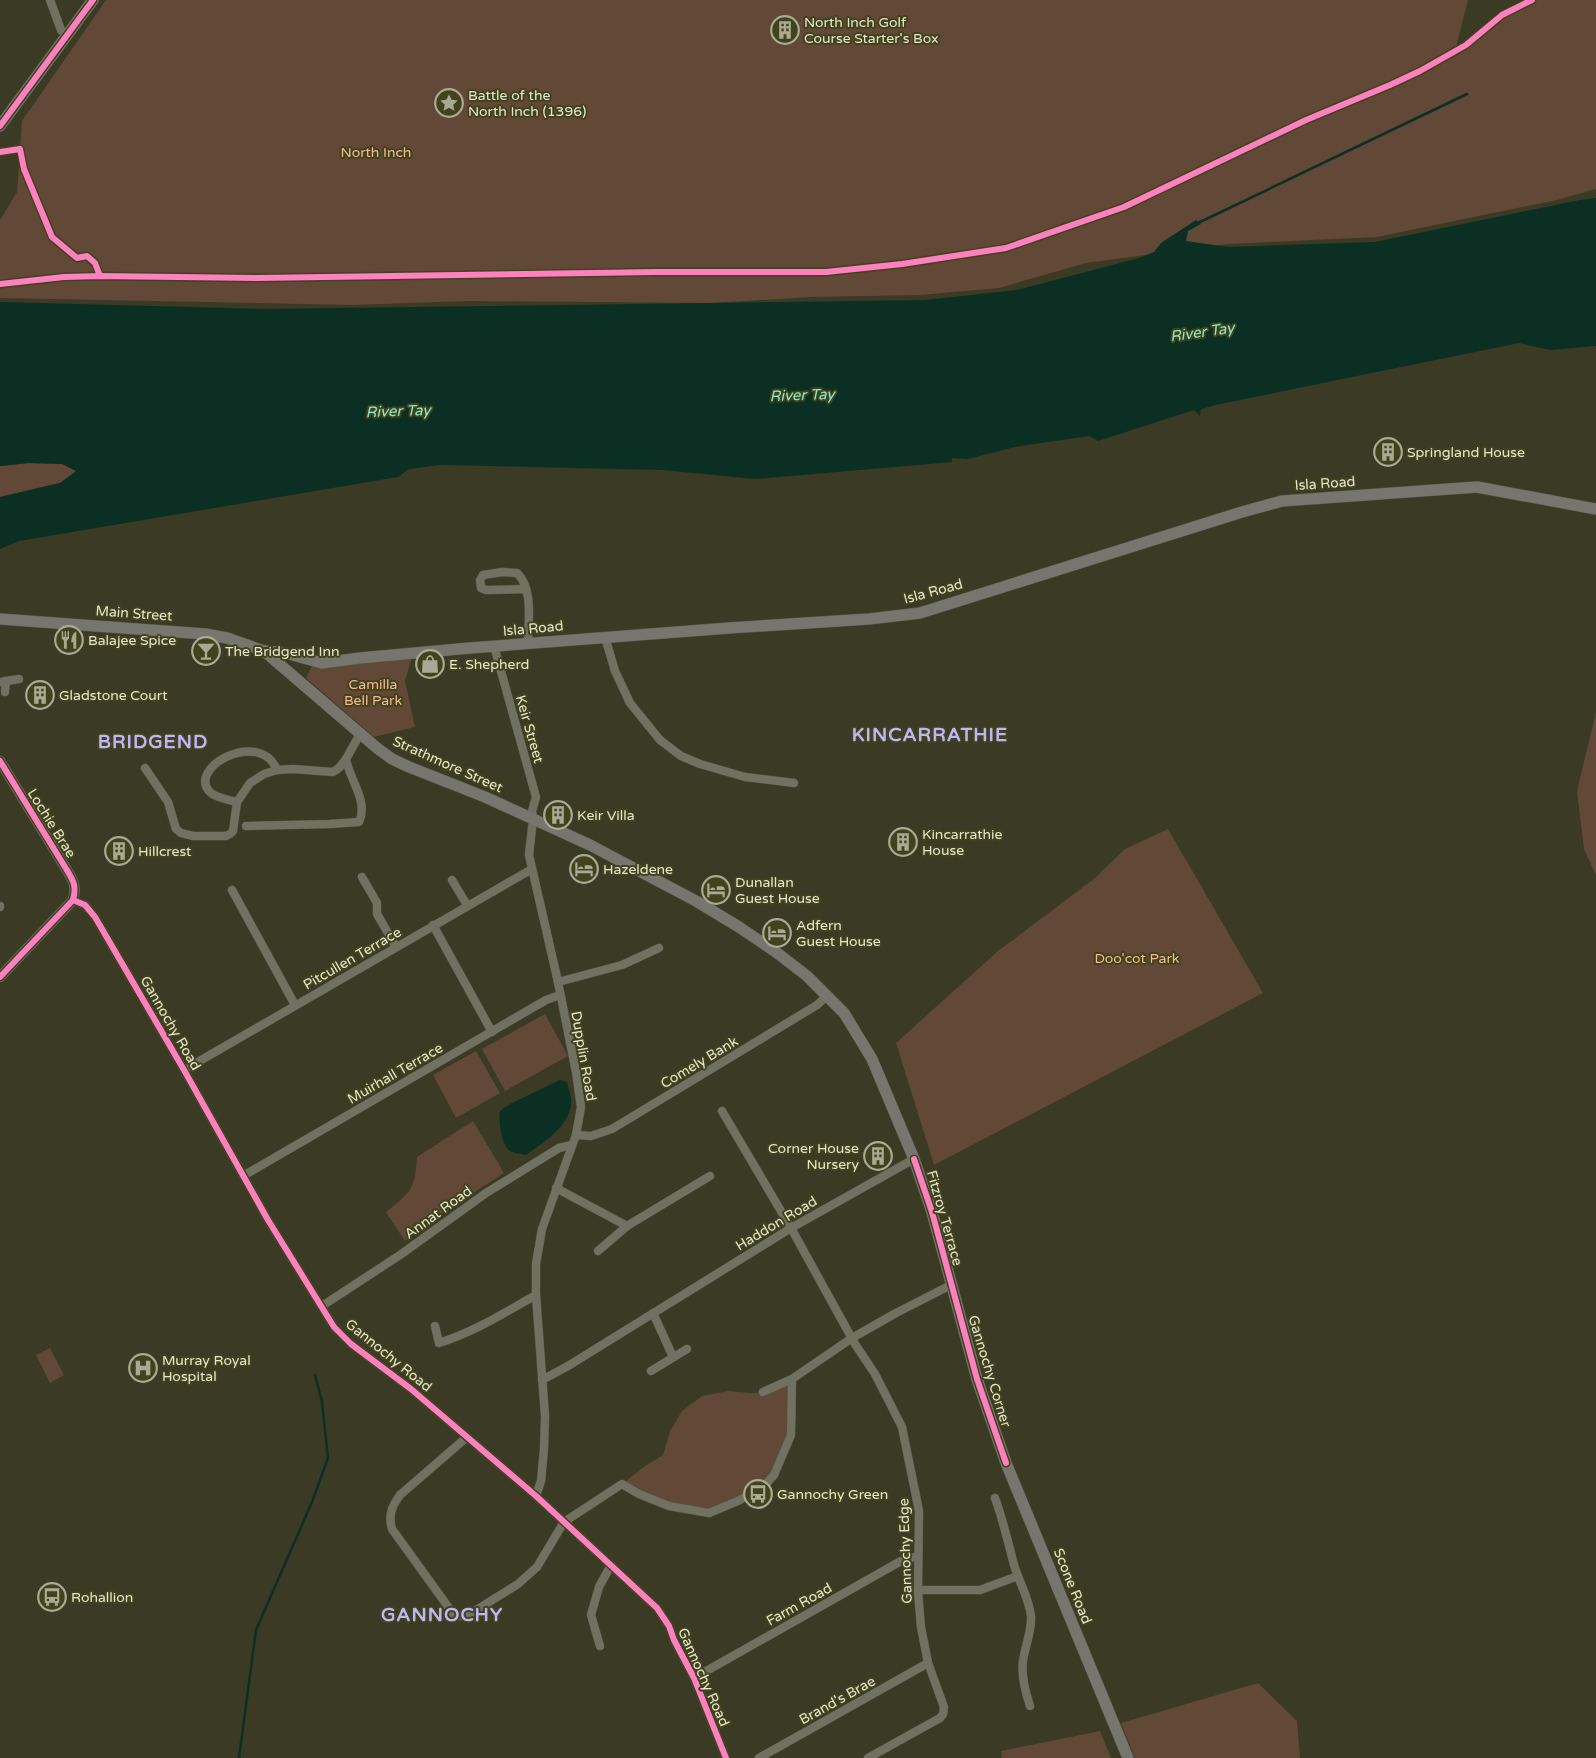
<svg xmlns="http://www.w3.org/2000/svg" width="1596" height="1758" font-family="'Varela Round',sans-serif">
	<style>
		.green { fill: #624836 }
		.water { fill: #0c2f23 }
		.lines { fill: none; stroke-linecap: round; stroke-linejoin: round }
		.stream { stroke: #0c2f23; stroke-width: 2.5 }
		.street-casing { stroke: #575745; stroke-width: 9 }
		.secondary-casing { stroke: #575745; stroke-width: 11 }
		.primary-casing { stroke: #575745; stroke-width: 12 }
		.street { stroke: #717162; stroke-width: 8 }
		.secondary { stroke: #707063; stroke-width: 10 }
		.primary { stroke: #77766e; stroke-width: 11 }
		.cycleway-casing { stroke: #42421d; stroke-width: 9 }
		.cycleway { stroke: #ff80c0; stroke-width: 6 }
		.labels { text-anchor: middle; stroke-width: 4; stroke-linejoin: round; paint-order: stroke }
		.poi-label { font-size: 14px; fill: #e5e6d1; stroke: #42421d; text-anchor: start }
		.park-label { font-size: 14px; fill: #f9b997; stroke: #42421d }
		.street-label { font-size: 14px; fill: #e5e6d1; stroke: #42421d }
		.water-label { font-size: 15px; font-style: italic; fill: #85ecc8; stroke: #42421d }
		.district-label { font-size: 19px; font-weight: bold; letter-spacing: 1px; fill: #bdb5fc; stroke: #42421d }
	</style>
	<rect width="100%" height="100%" fill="#3a3a25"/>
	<g class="green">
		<path d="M106,0h1362l-13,51 11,-6 36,-30 30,-15h64v189l-39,11 -180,37 -150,7 -141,19 -87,25 -79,7 -108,2 -102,6 -243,-2 -115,4 -352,-7v-78l17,-28 5,-71z"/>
		<path d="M29,463l33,1 15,7 -14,11 -63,15v-31z"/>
		<path d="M412,657l-7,24 10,46 -41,10 -68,-59 6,-12z"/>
		<path d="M1596,712v163l-12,-26 -7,-58z"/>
		<path d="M1168,829l95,164 -329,172 -38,-122 102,-92 97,-73 30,-29z"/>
		<path d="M545,1014l23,42 -63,35 -23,-42z"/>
		<path d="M476,1051l24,42 -44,25 -23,-43z"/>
		<path d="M473,1121l31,52 -51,33 -48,35 -19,-29c25,-20 29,-23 31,-55z"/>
		<path d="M50,1348l14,27 -14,8 -14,-28z"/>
		<path d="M792,1379l-1,56 -26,50 -56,28 -40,-7 -47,-22 23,-18 18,-11 7,-24 12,-20 20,-15 26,-5 22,2 13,-1z"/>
		<path d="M1258,1683l39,38 3,37h-165l-14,-35z"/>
		<path d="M1100,1731l11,27h-109l-1,-7z"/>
	</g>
	<g class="water">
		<path d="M1596,198v148l-46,4 -31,-7 -299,61 -19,5 -1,7 -6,-6 -96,31 -9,-5 -74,11 -47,12 -16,-1v4l-197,17 -93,-9 -221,-5 -32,4 -11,8 -379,64 -19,8v-52l60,-14 16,-12 -14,-7 -33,-1 -29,3v-164l267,7 658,-9 92,-10 122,-32 15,-6 7,-9 35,-23 5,4 -13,7 -2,10 42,6 147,-5 205,-42z"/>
		<path d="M560,1080l7,2c1,5 3,10 4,16 2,27 -26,43 -45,57 -5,-1 -12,-2 -16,-4 -8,-5 -12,-31 -10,-40l10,-7z"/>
	</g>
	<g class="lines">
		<g class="stream">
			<path d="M1198,223l269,-129"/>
			<path d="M239,1758l17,-128 56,-128 16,-44 -6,-56 -7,-27"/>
		</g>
		<defs>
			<g id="street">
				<path d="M50,0l11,30 6,6"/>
				<path d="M526,589l-40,1 -5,-2 -1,-8 3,-5 19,-3 15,1c17,16 11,49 11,70"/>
				<path d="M605,637l10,34 15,32 30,37 21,16 19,8 45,13 49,6"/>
				<path d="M494,646l42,151 -4,14 1,8 -4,36 29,127 18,90 5,35 -5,28 -34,94 -6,35v31l9,121 -1,33 -3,32 -5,15"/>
				<path d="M0,682l19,-3"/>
				<path d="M5,692l1,-11"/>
				<path d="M145,768l23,34 8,27 5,4 12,3h33l4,-2 3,-3 4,-29 13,-19 14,-9 13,-4 16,-1 40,3 6,-4 7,-9 14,-25"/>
				<path d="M237,802c-7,-2 -20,-4 -26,-9 -27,-24 49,-66 66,-23"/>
				<path d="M246,826l84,-2 29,-2c10,-21 -10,-43 -13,-63"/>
				<path d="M362,877l15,26v11l19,33"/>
				<path d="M452,880l15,25"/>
				<path d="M232,890l63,115"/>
				<path d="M73,900l12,5 10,12 89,153 84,150 66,107 17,17 60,45 125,107 121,112 12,18 5,14 20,38 32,80"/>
				<path d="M0,907v-1"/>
				<path d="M433,925l59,107"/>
				<path d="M558,982l64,-17 37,-17"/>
				<path d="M184,1070l348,-201"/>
				<path d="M722,1111l69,117 64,116 20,30 27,53 17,84 -1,81 3,35 7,36 16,44 -1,7 -3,4 -72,40"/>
				<path d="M576,1135l15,1 21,-7 205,-124 11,-10"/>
				<path d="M243,1176l303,-176 14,-5"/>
				<path d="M556,1188l71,38 83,-50"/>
				<path d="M598,1251l29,-25"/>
				<path d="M322,1306l78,-51 86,-62 73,-45 13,-3"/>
				<path d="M653,1313l20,44"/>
				<path d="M435,1326l4,17c35,-11 65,-30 97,-48"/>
				<path d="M651,1371l36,-22"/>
				<path d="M542,1380l26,-14 223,-138 123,-69"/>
				<path d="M763,1392l29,-13"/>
				<path d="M467,1437l-67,58c-8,11 -12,20 -8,34l62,86 11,2 53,-33 19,-17 27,-45 58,-38 17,10 30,12 40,7 31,-13 25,-15 9,-10 17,-40 1,-56 60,-41 44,-25 55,-28"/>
				<path d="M995,1498c8,22 13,44 19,67 5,17 15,33 17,51 1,15 -6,30 -8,45 -2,15 2,30 7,45"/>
				<path d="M918,1592l5,-2h57l38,-14"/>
				<path d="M600,1646l-9,-31 8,-28 12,-22"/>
				<path d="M694,1678l207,-117 17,-5"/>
				<path d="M759,1758l169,-95"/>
			</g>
			<path id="secondary" d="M0,761l65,106c8,13 12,18 8,33l-73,77"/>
			<g id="primary">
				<path d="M0,126l93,-126"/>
				<path d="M0,619l205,15 22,4 37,13 21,2 37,10 38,-5 110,-10 259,-20 140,-9 51,-6 322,-101 40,-11 195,-14 119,22"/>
				<path d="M264,651l113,97 15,11 17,8 76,30 105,48 106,56 43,26 37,25 31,24 37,37 28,46 42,100 18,53 45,167 29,84 122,295"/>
			</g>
		</defs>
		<use href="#street" class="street-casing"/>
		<use href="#secondary" class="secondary-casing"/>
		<use href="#primary" class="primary-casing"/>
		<use href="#street" class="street"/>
		<use href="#secondary" class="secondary"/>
		<use href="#primary" class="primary"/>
		<defs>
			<g id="cycleway">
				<path d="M0,126l93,-126"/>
				<path d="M0,152l20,-3 4,20 28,68 25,21 10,-2 8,7 5,13"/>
				<path d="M0,284l64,-7 36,-1 157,2 400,-6h169l76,-8 104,-16 118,-41 182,-87 84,-35 30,-14 46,-26 36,-30 30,-15"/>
				<path d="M0,761l65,106c8,13 12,18 8,33l-73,77"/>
				<path d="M73,900l12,5 10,12 89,153 84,150 66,107 17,17 60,45 125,107 121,112 12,18 5,14 20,38 32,80"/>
				<path d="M914,1159l18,53 45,167 29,84"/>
			</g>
		</defs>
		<use href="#cycleway" class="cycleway-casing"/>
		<use href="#cycleway" class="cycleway"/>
	</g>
	<defs>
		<symbol id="building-ring" viewBox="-11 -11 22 22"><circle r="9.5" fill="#42421d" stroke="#a9aa95" stroke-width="1.5"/><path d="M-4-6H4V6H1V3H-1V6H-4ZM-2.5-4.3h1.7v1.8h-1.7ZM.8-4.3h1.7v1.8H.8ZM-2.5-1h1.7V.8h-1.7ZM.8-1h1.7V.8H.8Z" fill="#a9aa95"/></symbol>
		<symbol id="sight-ring" viewBox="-11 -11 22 22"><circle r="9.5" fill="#42421d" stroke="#a9aa95" stroke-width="1.5"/><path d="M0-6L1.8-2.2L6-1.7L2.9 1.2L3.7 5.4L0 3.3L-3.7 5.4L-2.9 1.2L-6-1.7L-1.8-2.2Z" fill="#a9aa95"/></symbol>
		<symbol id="restaurant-ring" viewBox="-11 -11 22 22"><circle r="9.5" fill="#42421d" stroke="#a9aa95" stroke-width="1.5"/><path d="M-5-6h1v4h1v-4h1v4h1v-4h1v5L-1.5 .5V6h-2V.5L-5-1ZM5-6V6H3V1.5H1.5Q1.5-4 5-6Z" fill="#a9aa95"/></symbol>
		<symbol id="bar-ring" viewBox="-11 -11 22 22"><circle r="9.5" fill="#42421d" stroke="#a9aa95" stroke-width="1.5"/><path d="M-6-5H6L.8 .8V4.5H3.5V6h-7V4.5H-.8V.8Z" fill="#a9aa95"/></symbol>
		<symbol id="shop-ring" viewBox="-11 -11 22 22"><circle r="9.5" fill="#42421d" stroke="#a9aa95" stroke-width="1.5"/><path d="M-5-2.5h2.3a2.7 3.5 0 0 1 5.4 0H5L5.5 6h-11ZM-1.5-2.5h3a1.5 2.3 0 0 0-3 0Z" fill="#a9aa95"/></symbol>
		<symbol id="hotel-ring" viewBox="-11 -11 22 22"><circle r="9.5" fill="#42421d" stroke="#a9aa95" stroke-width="1.5"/><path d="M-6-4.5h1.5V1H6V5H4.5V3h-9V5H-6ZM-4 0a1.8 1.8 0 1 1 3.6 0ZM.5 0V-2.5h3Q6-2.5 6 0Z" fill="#a9aa95"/></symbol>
		<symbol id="hospital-ring" viewBox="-11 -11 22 22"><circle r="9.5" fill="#42421d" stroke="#a9aa95" stroke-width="1.5"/><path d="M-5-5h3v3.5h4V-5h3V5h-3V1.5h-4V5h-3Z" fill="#a9aa95"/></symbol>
		<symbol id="bus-ring" viewBox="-11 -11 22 22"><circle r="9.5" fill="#42421d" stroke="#a9aa95" stroke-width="1.5"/><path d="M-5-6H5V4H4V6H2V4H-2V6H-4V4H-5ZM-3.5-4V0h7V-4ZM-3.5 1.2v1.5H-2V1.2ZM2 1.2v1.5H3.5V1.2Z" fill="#a9aa95"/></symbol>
	</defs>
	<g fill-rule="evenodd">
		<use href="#building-ring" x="769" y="14" width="32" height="32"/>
		<use href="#sight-ring" x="433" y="87" width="32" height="32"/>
		<use href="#building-ring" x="1372" y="436" width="32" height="32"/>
		<use href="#restaurant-ring" x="53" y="624" width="32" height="32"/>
		<use href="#bar-ring" x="190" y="635" width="32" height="32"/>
		<use href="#shop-ring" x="414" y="648" width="32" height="32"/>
		<use href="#building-ring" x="24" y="679" width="32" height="32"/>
		<use href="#building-ring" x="542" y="799" width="32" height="32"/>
		<use href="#building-ring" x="887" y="826" width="32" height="32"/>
		<use href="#building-ring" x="103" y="835" width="32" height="32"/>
		<use href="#hotel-ring" x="568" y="853" width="32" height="32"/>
		<use href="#hotel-ring" x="700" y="874" width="32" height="32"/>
		<use href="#hotel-ring" x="761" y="917" width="32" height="32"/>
		<use href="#building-ring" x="862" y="1140" width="32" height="32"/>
		<use href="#hospital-ring" x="127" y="1352" width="32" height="32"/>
		<use href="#bus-ring" x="742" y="1478" width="32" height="32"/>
		<use href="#bus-ring" x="36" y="1581" width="32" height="32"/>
	</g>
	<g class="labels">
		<g class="poi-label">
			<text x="804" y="27">North Inch Golf<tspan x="804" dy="16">Course Starter's Box</tspan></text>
			<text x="468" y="100">Battle of the<tspan x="468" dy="16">North Inch (1396)</tspan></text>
			<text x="1407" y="457">Springland House</text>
			<text x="88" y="645">Balajee Spice</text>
			<text x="225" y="656">The Bridgend Inn</text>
			<text x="449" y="669">E. Shepherd</text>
			<text x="59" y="700">Gladstone Court</text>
			<text x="577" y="820">Keir Villa</text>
			<text x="922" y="839">Kincarrathie<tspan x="922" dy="16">House</tspan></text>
			<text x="138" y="856">Hillcrest</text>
			<text x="603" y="874">Hazeldene</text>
			<text x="735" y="887">Dunallan<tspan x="735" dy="16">Guest House</tspan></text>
			<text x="796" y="930">Adfern<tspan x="796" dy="16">Guest House</tspan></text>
			<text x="859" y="1153" text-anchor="end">Corner House<tspan x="859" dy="16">Nursery</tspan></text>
			<text x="162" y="1365">Murray Royal<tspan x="162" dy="16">Hospital</tspan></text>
			<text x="777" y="1499">Gannochy Green</text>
			<text x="71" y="1602">Rohallion</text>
		</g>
		<g class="park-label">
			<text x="376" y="157">North Inch</text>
			<text x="373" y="689">Camilla<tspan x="373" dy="16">Bell Park</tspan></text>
			<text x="1137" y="963">Doo'cot Park</text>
		</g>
		<g class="street-label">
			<text transform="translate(1325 483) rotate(-4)" y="5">Isla Road</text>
			<text transform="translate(933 591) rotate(-15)" y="5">Isla Road</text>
			<text transform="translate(134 613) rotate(4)" y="5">Main Street</text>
			<text transform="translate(533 628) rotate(-5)" y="5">Isla Road</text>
			<text transform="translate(530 729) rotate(74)" y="5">Keir Street</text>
			<text transform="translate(448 764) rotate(24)" y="5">Strathmore Street</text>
			<text transform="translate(52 823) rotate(58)" y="5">Lochie Brae</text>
			<text transform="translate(352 958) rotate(-30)" y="5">Pitcullen Terrace</text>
			<text transform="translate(171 1023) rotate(60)" y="5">Gannochy Road</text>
			<text transform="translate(584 1056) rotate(80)" y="5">Dupplin Road</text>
			<text transform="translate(699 1062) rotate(-31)" y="5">Comely Bank</text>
			<text transform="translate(395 1073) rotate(-30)" y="5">Muirhall Terrace</text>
			<text transform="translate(438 1212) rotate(-36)" y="5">Annat Road</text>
			<text transform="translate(945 1218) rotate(74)" y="5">Fitzroy Terrace</text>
			<text transform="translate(776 1223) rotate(-31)" y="5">Haddon Road</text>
			<text transform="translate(389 1355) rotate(39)" y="5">Gannochy Road</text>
			<text transform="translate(990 1371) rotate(73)" y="5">Gannochy Corner</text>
			<text transform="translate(905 1551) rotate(-92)" y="5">Gannochy Edge</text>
			<text transform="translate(1073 1586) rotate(68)" y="5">Scone Road</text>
			<text transform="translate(799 1604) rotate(-29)" y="5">Farm Road</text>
			<text transform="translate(704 1677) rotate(66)" y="5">Gannochy Road</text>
			<text transform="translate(837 1700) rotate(-29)" y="5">Brand's Brae</text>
		</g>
		<g class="water-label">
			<text transform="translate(1202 332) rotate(-8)" y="5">River Tay</text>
			<text transform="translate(802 395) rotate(-2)" y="5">River Tay</text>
			<text transform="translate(398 411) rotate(-2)" y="5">River Tay</text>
		</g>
		<g class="district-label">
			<text x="930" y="741">KINCARRATHIE</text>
			<text x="153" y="748">BRIDGEND</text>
			<text x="442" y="1621">GANNOCHY</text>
		</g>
	</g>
</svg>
